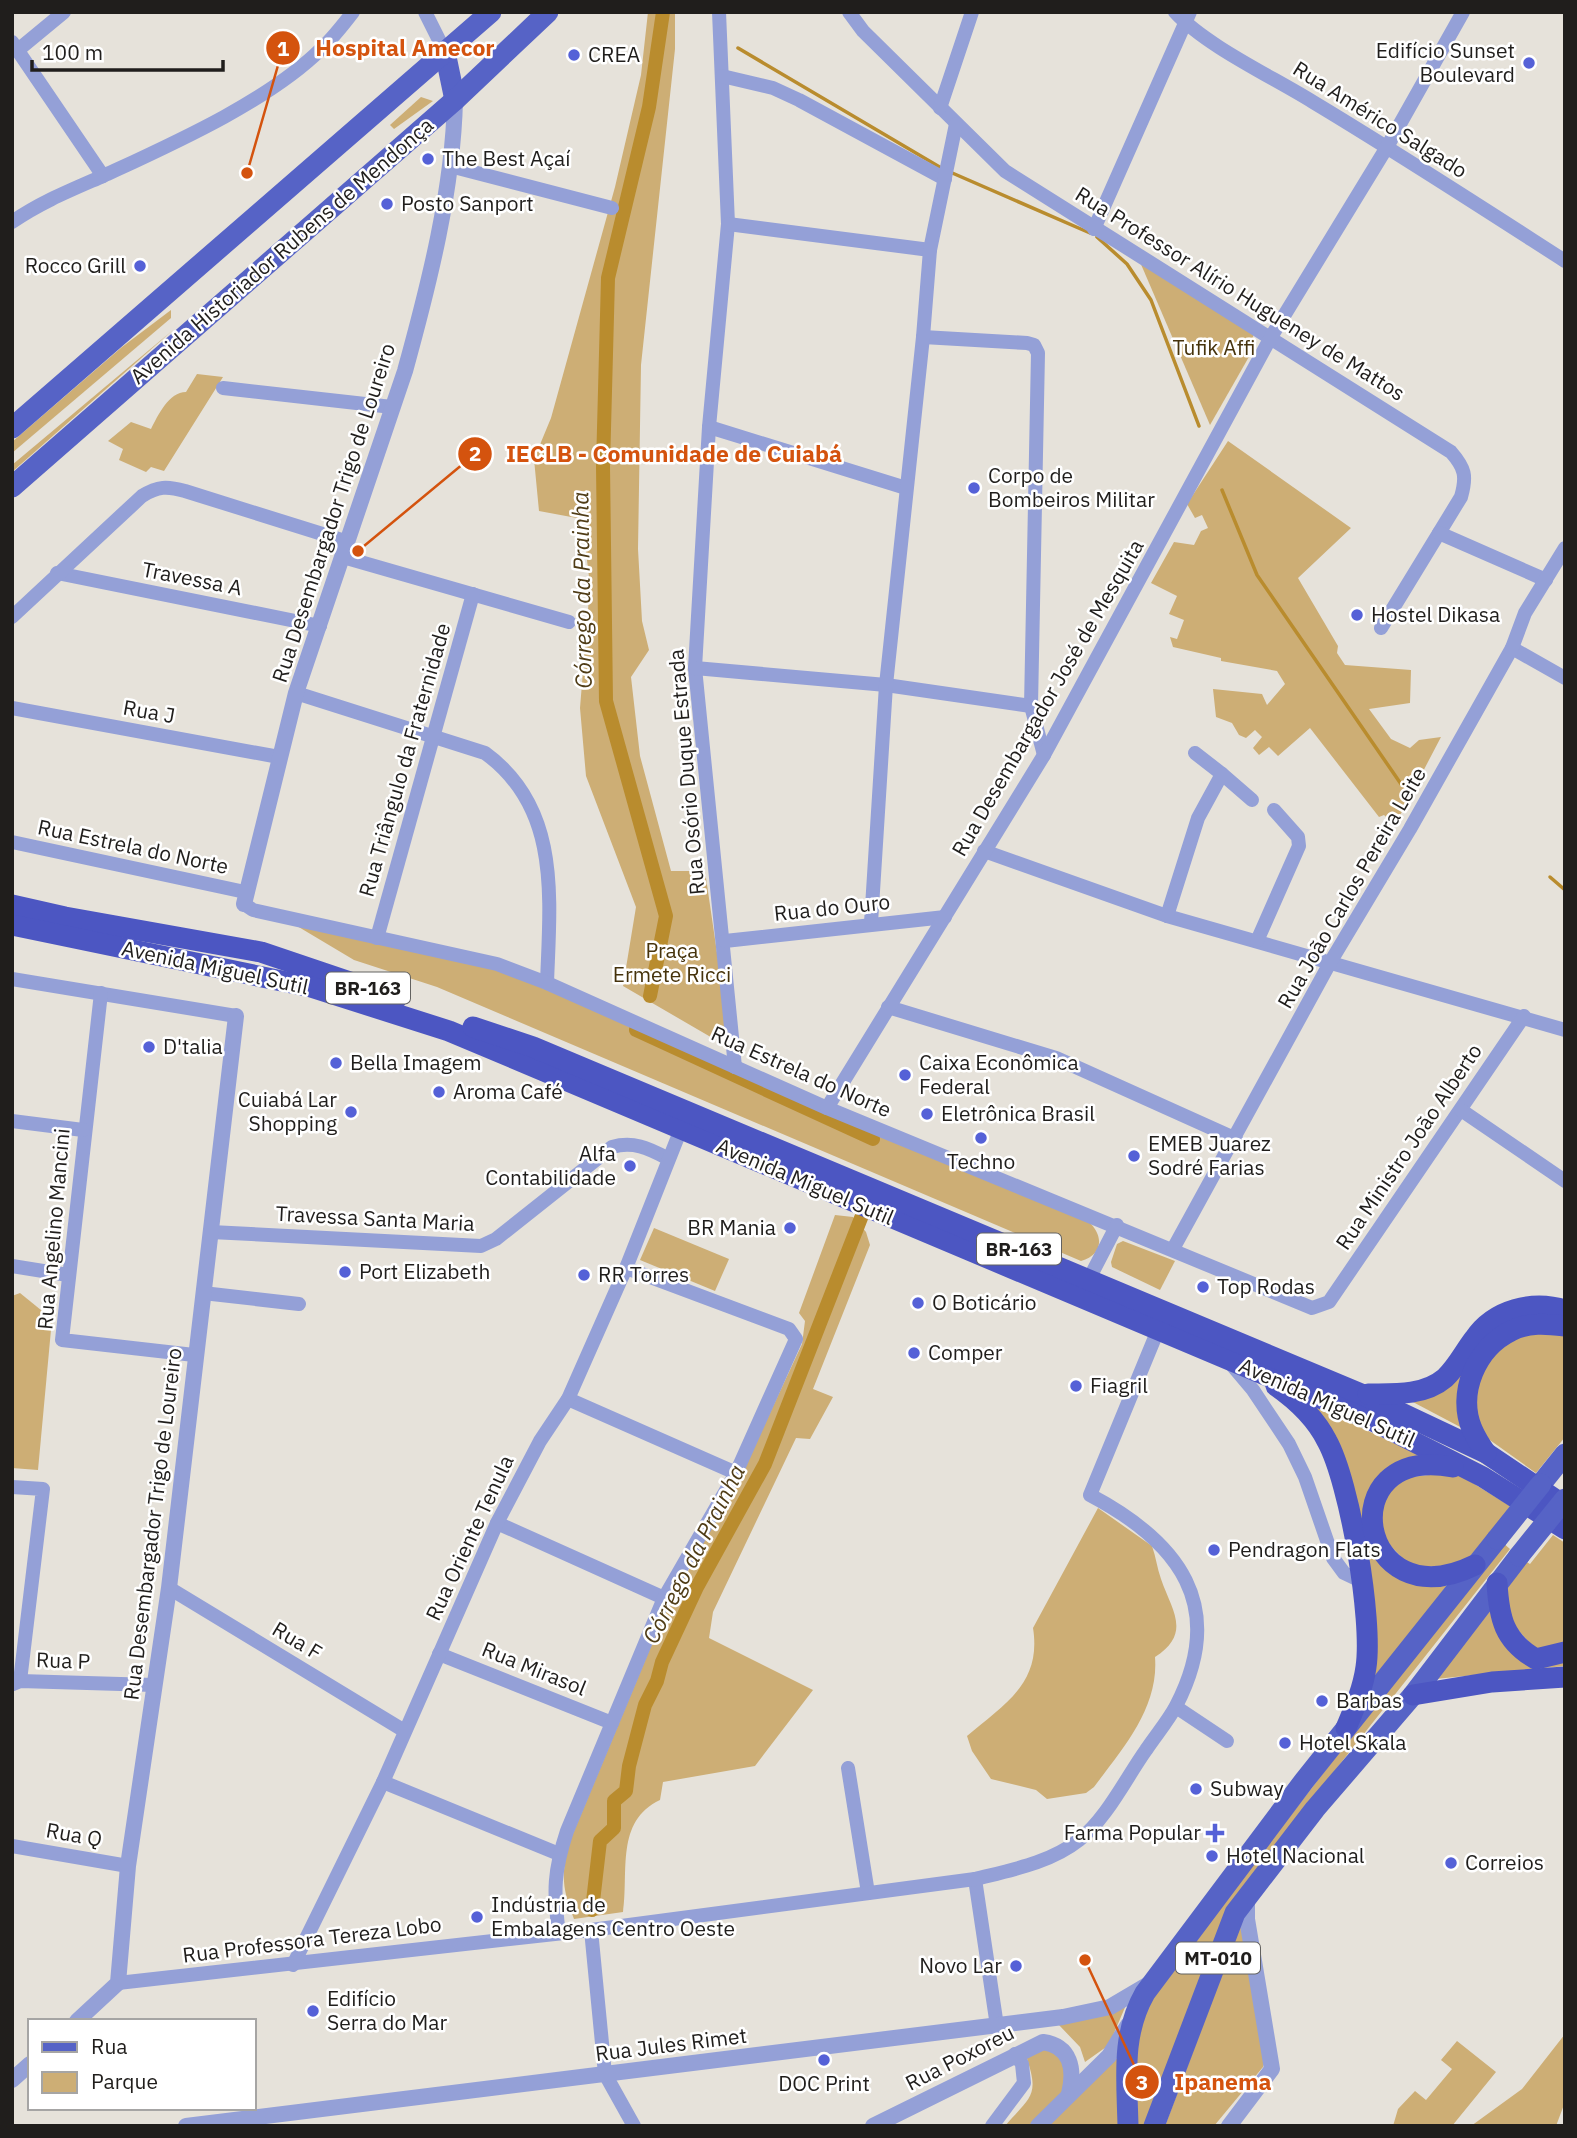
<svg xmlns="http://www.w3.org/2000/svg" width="1577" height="2138" font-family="'IBM Plex Sans',sans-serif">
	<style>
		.green { fill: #cdae75 }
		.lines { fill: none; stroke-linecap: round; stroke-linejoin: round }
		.stream { stroke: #b98c2e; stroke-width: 3.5 }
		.canal { stroke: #b98c2e; stroke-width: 14 }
		.minor { stroke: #94a0d7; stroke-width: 14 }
		.tertiary { stroke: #94a0d7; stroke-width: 16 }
		.primary { stroke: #5663c6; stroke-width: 21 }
		.trunk { stroke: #4c56c2; stroke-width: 21 }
		.primary-bridge { stroke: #5663c6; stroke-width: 21 }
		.poi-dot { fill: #5561d7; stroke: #fff; stroke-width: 2.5 }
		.labels { text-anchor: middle; stroke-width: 5; stroke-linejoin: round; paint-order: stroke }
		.shield { fill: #fff; stroke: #636260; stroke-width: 2 }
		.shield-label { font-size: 19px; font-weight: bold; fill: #201e1c }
		.poi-label { font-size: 21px; fill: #201e1c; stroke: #fff; text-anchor: start }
		.street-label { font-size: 21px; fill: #201e1c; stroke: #fff }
		.park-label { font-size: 21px; fill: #46330c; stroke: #fff }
		.water-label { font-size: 23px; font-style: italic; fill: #4f3c16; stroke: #fff }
		.leader { fill: none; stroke: #d4530e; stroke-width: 2.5 }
		.callout-dot { fill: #d4530e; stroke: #fff; stroke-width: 2.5 }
		.mark-label { font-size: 21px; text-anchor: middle; font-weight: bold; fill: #fff }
		.callout-label { font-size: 23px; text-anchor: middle; font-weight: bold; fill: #d4530e; stroke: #fff; stroke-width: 5; stroke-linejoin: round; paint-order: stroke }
	</style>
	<rect width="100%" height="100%" fill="#e6e2da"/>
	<g class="green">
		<path d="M648,12h27v37l-34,316 -3,184 4,72 7,29 -18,27 9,79 31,115h34l23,157 -7,15 -98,-57 13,-79 -50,-131 -6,-68 10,-123 -8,-66 -43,-8 -5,-52 17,-41 64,-231 26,-112z"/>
		<path d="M421,97l12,4 -39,28 -4,-4z"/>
		<path d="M1140,262l113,72 1,14 -44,77z"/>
		<path d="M171,310v8l-159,135v-11l110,-95z"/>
		<path d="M173,330l-161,142v-7z"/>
		<path d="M197,374l26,3 -59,94 -13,-4 -5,5 -27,-12 4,-11 -15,-8 23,-19 20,7c7,-14 18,-37 35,-37z"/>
		<path d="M1228,441l123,87 -53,50 40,68 -1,7 8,12 66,5 -1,33 -41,6 22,30 19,9 9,-8 22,-3 -46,88 -11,-10 -5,2 -69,-89 -32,28 -9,-9 -10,8 -6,-7 9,-11 -7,-7 -9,8 -7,-3 -7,-12 -16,-6 -3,-28 49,5 5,11 18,-21 -8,-13 -56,-10v-3l-48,-11 -3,-10 7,2 7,-19 -15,-6 8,-18 -26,-13 23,-41 20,3 7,-14 7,-3 -6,-13 -7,3 -8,-14z"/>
		<path d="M297,926l201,43 591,253c15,14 14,33 -8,39l-644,-274 -83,-27z"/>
		<path d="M835,1215l18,2 13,15 4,13 -57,144 20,8 -23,42 -14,-1 -83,174 -4,26 104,52 -58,76 -92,16 -3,18c-45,21 -31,72 -37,112l-49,7c-12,-31 -13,-44 -5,-76l92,-221 94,-177 47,-101 3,-23 -6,-8z"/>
		<path d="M654,1228l75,31 -14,32 -75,-31z"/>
		<path d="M1123,1241l52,20 -15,29 -48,-23 -1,-5 6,-18z"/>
		<path d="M20,1293l32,26 -14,151 -26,-2v-172z"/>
		<path d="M1526,1329l39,4v104l-29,36 -49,-35 -12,-19 4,-47 11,-19z"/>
		<path d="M1497,1331l-33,98 -53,-28z"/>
		<path d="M1316,1407l104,48c-49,15 -63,38 -51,87l64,44h20l-85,102 -35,-253z"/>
		<path d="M1455,1472l55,34 -17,29 -37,34 -44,-1 -31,-32v-41l13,-16z"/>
		<path d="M1098,1508l54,38c4,11 5,22 9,33 11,32 31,54 -6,78 4,51 -32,91 -61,130l-8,6 -39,6 -11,-9 -45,-11 -19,-28 -5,-15c36,-31 75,-52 66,-108z"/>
		<path d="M1553,1535l12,8v101l-27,8 -30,-33 -1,-35 18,-23 5,3z"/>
		<path d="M1502,1542l8,7 -261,330 -101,247h-10l-3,-82 19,-52z"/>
		<path d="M1490,1607l8,24 67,28v7l-130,13z"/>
		<path d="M1243,1918l23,138 -3,11 -49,59h-49z"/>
		<path d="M1126,2005l-17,40 -24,17 -5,-15 -21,-22z"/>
		<path d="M1565,2034v68l-9,24h-85l51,-37z"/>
		<path d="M1457,2041l39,31 -44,54h-59l5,-17 17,-18 11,9 26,-31 -11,-9z"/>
		<path d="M1044,2045l20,16 2,27 -36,38h-25c26,-30 35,-30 21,-70z"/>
		<path d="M1120,2056l2,70h-78l39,-41z"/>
	</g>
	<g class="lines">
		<g class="stream">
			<path d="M738,48l205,121"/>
			<path d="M950,172l140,61"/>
			<path d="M1097,237l30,27 24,36 48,126"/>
			<path d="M1222,490l35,85 144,209"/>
			<path d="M1550,877l15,13"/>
		</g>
		<g class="canal">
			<path d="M650,996l16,-80 -60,-215 -3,-235 5,-188 41,-171 14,-95"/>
			<path d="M638,1026l-2,4 237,109"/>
			<path d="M592,1910l8,-69 14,-13v-27l12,-10 3,-25 16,-61 12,-24 5,-19 35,-75 68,-123 96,-246"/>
		</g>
		<g class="minor">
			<path d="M425,12l20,40"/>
			<path d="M719,12l9,212 -19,203 -14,241 40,399"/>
			<path d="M849,12l14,19 142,140 446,281c14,16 16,24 10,45l-80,131"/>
			<path d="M1175,12c31,34 98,65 138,90 85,51 168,105 252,159"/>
			<path d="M12,42l91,134"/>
			<path d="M18,50l46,-38"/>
			<path d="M722,76l51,12 26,12 146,79"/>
			<path d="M940,108l32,-96"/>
			<path d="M450,166l162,42"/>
			<path d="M12,222c29,-20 59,-32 91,-46 67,-31 166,-75 218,-127 12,-11 22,-24 32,-37"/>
			<path d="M728,224l202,26"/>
			<path d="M1094,229l96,-217"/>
			<path d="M923,337l104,6 7,2 4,8 -7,353 13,49"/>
			<path d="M223,388l169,19"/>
			<path d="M709,427l197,61"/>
			<path d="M1439,533l107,47"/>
			<path d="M343,557l226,65"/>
			<path d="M57,573l263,53"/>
			<path d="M12,617l130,-121c16,-10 25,-10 43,-5l163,51"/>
			<path d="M1512,648l53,30"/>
			<path d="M695,668l191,17 145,21"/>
			<path d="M296,693l189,60c76,55 65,145 62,230"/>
			<path d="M12,708l267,49"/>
			<path d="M1195,753l27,21"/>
			<path d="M12,842l233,50"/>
			<path d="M984,851l183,65 398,114"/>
			<path d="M244,904l9,6 244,54 50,19 280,125 485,200 17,-6 195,-286"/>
			<path d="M1167,916l31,-98 24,-44 30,26"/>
			<path d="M871,923l15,-238 37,-348 7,-87 26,-126"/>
			<path d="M377,938l96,-344"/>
			<path d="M725,941l220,-24"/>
			<path d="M1257,941l42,-95 -1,-9 -24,-27"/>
			<path d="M12,979l224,37"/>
			<path d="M101,993l-39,347 132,15"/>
			<path d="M888,1007l168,51 180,81"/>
			<path d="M827,1108l217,-353 227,-418 116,-190 76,-135"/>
			<path d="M1461,1110l104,71"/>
			<path d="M12,1121l71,9"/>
			<path d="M211,1232l270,14 15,-7 116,-92c21,-6 36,1 55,11"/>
			<path d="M1173,1249l158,-288 79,-132 102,-181 13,-35 40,-65"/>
			<path d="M12,1266l56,9"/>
			<path d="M1089,1279l28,-54"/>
			<path d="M203,1293l96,11"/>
			<path d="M1231,1364l22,26 36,54 16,33 28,81 11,15 19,9"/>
			<path d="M568,1399l168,74"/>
			<path d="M12,1487l31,2 -23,192"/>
			<path d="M497,1523l167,75"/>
			<path d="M169,1588l234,142"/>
			<path d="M439,1654l173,69"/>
			<path d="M13,1684l7,-3 134,4"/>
			<path d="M1176,1707l51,34"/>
			<path d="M848,1768l20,125"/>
			<path d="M383,1782l176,72"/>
			<path d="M12,1846l116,20"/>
			<path d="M975,1879l22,147"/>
			<path d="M591,1930l14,144 29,52"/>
			<path d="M559,1933c-6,-41 -5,-63 8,-102l97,-233 72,-125 60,-134 -7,-10 -163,-61"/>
			<path d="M293,1965l90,-183 114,-259 43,-82 28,-42 58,-131 55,-139"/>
			<path d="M118,1983l473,-53 384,-51c36,-9 75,-16 104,-39 28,-22 47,-62 67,-90 10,-15 22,-29 30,-44 52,-100 3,-164 -86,-211l68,-165"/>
			<path d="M992,2126l32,-43 -2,-19 -7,-10"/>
		</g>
		<g class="tertiary">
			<path d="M244,904l52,-211 109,-322c24,-87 48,-181 50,-271"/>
			<path d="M77,2021l41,-38 10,-117 41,-278 67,-572"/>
			<path d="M12,2080l18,-16"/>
			<path d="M186,2126l877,-109 47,-10 39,-23"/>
			<path d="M873,2126l170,-84c28,4 32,27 26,52"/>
			<path d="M1038,2126l71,-70 19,-31"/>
			<path d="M1229,2126l43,-57 -25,-150v-21"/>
		</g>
		<g class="primary">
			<path d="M445,52l10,48"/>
			<path d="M12,428l479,-416"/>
			<path d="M12,487l443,-387 93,-88"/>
			<path d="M1541,1484l24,-30"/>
			<path d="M1128,2126c-1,-48 -7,-91 17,-133l159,-212 193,-242"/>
			<path d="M1154,2126l81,-213 80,-104 98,-114 106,-139"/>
		</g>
		<g class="trunk">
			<path d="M12,905l53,12 196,35 136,46"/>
			<path d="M12,925l299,62 138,44 916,386 118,60 82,52"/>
			<path d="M473,1027l60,20 828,347 125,59 79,53"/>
			<path d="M1276,1386c20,14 40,33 51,55 23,42 46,179 39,226 -3,22 -12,42 -20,61"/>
			<path d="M1368,1394c25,0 56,2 77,-16 12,-11 19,-26 29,-39 20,-30 59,-39 91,-29"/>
			<path d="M1486,1453c-5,-7 -10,-15 -14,-24 -15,-36 4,-81 39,-98 17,-9 36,-7 54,-5"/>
			<path d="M1453,1467c-124,-24 -96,156 22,98"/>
			<path d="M1497,1583c2,35 7,58 39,76l29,-7"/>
			<path d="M1413,1695l79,-13 73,-5"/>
		</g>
		<g class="primary-bridge">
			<path d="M1497,1539l44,-55"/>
			<path d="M1519,1556l46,-57"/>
		</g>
	</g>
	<g class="poi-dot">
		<circle cx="574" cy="55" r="7"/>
		<circle cx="1529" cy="63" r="7"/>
		<circle cx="428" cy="159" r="7"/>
		<circle cx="387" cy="204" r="7"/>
		<circle cx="140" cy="266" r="7"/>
		<circle cx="974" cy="488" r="7"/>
		<circle cx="1357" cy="615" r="7"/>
		<circle cx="149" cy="1047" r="7"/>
		<circle cx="336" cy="1063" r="7"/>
		<circle cx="905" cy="1075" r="7"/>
		<circle cx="439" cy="1092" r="7"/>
		<circle cx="351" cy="1112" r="7"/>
		<circle cx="927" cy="1114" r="7"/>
		<circle cx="981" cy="1138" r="7"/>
		<circle cx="1134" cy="1156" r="7"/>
		<circle cx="630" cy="1166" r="7"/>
		<circle cx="790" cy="1228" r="7"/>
		<circle cx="345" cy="1272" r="7"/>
		<circle cx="584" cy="1275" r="7"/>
		<circle cx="1203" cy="1287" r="7"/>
		<circle cx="918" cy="1303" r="7"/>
		<circle cx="914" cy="1353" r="7"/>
		<circle cx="1076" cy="1386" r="7"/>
		<circle cx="1214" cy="1550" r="7"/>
		<circle cx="1322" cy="1701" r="7"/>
		<circle cx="1285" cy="1743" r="7"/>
		<circle cx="1196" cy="1789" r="7"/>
		<path d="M1211.5 1822.5h7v7h7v7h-7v7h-7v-7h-7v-7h7z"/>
		<circle cx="1212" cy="1856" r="7"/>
		<circle cx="1451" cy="1863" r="7"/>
		<circle cx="477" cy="1917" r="7"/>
		<circle cx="1016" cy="1966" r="7"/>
		<circle cx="313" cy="2011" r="7"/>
		<circle cx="824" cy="2060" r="7"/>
	</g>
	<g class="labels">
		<g class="shield">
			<rect x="326" y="972.5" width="84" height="31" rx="5"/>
			<rect x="977" y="1233.5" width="84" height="31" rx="5"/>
			<rect x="1176" y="1942.5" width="84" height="31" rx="5"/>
		</g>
		<g class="shield-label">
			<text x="368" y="995">BR-163</text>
			<text x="1019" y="1256">BR-163</text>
			<text x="1218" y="1965">MT-010</text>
		</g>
		<g class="poi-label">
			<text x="1515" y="58" text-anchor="end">Edifício Sunset<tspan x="1515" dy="24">Boulevard</tspan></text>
			<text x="588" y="62">CREA</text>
			<text x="442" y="166">The Best Açaí</text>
			<text x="401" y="211">Posto Sanport</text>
			<text x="126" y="273" text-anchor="end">Rocco Grill</text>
			<text x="988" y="483">Corpo de<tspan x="988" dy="24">Bombeiros Militar</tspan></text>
			<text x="1371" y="622">Hostel Dikasa</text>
			<text x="163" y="1054">D'talia</text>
			<text x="350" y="1070">Bella Imagem</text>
			<text x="919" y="1070">Caixa Econômica<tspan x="919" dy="24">Federal</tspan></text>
			<text x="453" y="1099">Aroma Café</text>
			<text x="337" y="1107" text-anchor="end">Cuiabá Lar<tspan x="337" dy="24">Shopping</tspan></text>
			<text x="941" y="1121">Eletrônica Brasil</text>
			<text x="1148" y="1151">EMEB Juarez<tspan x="1148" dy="24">Sodré Farias</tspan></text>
			<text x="616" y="1161" text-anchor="end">Alfa<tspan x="616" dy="24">Contabilidade</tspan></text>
			<text x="981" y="1169" text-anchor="middle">Techno</text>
			<text x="776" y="1235" text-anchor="end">BR Mania</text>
			<text x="359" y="1279">Port Elizabeth</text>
			<text x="598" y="1282">RR Torres</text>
			<text x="1217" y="1294">Top Rodas</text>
			<text x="932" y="1310">O Boticário</text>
			<text x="928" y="1360">Comper</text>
			<text x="1090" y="1393">Fiagril</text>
			<text x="1228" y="1557">Pendragon Flats</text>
			<text x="1336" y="1708">Barbas</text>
			<text x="1299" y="1750">Hotel Skala</text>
			<text x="1210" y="1796">Subway</text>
			<text x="1201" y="1840" text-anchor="end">Farma Popular</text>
			<text x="1226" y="1863">Hotel Nacional</text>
			<text x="1465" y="1870">Correios</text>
			<text x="491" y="1912">Indústria de<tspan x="491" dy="24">Embalagens Centro Oeste</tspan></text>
			<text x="1002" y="1973" text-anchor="end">Novo Lar</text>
			<text x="327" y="2006">Edifício<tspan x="327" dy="24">Serra do Mar</tspan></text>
			<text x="824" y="2091" text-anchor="middle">DOC Print</text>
		</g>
		<g class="street-label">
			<text transform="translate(1380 120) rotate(32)" y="7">Rua Américo Salgado</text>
			<text transform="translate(282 251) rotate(-41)" y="7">Avenida Historiador Rubens de Mendonça</text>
			<text transform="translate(1240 294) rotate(32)" y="7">Rua Professor Alírio Hugueney de Mattos</text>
			<text transform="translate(334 513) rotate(-72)" y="7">Rua Desembargador Trigo de Loureiro</text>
			<text transform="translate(192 579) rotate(11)" y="7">Travessa A</text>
			<text transform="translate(1048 698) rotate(-60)" y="7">Rua Desembargador José de Mesquita</text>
			<text transform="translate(149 712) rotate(10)" y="7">Rua J</text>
			<text transform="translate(405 760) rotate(-74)" y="7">Rua Triângulo da Fraternidade</text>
			<text transform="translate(687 772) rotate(-95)" y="7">Rua Osório Duque Estrada</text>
			<text transform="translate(133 847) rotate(12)" y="7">Rua Estrela do Norte</text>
			<text transform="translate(1352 888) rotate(-60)" y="7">Rua João Carlos Pereira Leite</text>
			<text transform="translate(832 908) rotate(-6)" y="7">Rua do Ouro</text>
			<text transform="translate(215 968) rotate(12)" y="7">Avenida Miguel Sutil</text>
			<text transform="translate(801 1072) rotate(24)" y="7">Rua Estrela do Norte</text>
			<text transform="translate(1409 1147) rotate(-56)" y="7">Rua Ministro João Alberto</text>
			<text transform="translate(805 1182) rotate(23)" y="7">Avenida Miguel Sutil</text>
			<text transform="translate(375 1219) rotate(3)" y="7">Travessa Santa Maria</text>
			<text transform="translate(54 1229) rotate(-85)" y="7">Rua Angelino Mancini</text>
			<text transform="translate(1327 1403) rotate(24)" y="7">Avenida Miguel Sutil</text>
			<text transform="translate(153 1524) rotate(-83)" y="7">Rua Desembargador Trigo de Loureiro</text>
			<text transform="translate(470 1538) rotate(-65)" y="7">Rua Oriente Tenula</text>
			<text transform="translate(297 1641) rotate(31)" y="7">Rua F</text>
			<text transform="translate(63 1661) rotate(2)" y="7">Rua P</text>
			<text transform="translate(534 1669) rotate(22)" y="7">Rua Mirasol</text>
			<text transform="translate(74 1835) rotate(10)" y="7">Rua Q</text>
			<text transform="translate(312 1940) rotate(-7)" y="7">Rua Professora Tereza Lobo</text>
			<text transform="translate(671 2045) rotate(-7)" y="7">Rua Jules Rimet</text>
			<text transform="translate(960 2058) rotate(-27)" y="7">Rua Poxoreu</text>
		</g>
		<g class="park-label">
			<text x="1214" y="355">Tufik Affi</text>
			<text x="672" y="958">Praça<tspan x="672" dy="24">Ermete Ricci</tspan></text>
		</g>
		<g class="water-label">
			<text transform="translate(582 590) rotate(-91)" y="8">Córrego da Prainha</text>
			<text transform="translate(694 1554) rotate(-63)" y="8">Córrego da Prainha</text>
		</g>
	</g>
	<path class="leader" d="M247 173L283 48M358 551L475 454M1085 1960L1142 2082"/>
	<g class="callout-dot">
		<circle cx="247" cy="173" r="7"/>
		<circle cx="358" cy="551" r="7"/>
		<circle cx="1085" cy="1960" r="7"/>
		<circle cx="283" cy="48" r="18"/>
		<circle cx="475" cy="454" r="18"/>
		<circle cx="1142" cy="2082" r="18"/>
	</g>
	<g class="mark-label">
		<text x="283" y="56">1</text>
		<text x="475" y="461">2</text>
		<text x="1142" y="2090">3</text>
	</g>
	<g class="callout-label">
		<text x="405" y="56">Hospital Amecor</text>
		<text x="674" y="462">IECLB - Comunidade de Cuiabá</text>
		<text x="1223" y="2090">Ipanema</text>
	</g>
	<rect width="1577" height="2138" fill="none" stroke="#201e1c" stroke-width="28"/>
	<rect x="28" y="2019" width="228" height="91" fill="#ffffff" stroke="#a6a5a4" stroke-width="2"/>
	<rect x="42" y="2042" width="35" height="10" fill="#5663c6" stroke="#a6a5a4" stroke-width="2"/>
	<text x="91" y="2054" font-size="21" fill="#201e1c">Rua</text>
	<rect x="42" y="2072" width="35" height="21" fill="#cdae75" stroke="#a6a5a4" stroke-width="2"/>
	<text x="91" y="2089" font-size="21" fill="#201e1c">Parque</text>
	<path d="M32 60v10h191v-10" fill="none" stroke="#201e1c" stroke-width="3.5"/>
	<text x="42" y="60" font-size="21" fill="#201e1c" stroke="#ffffff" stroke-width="5" paint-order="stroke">100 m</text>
</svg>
